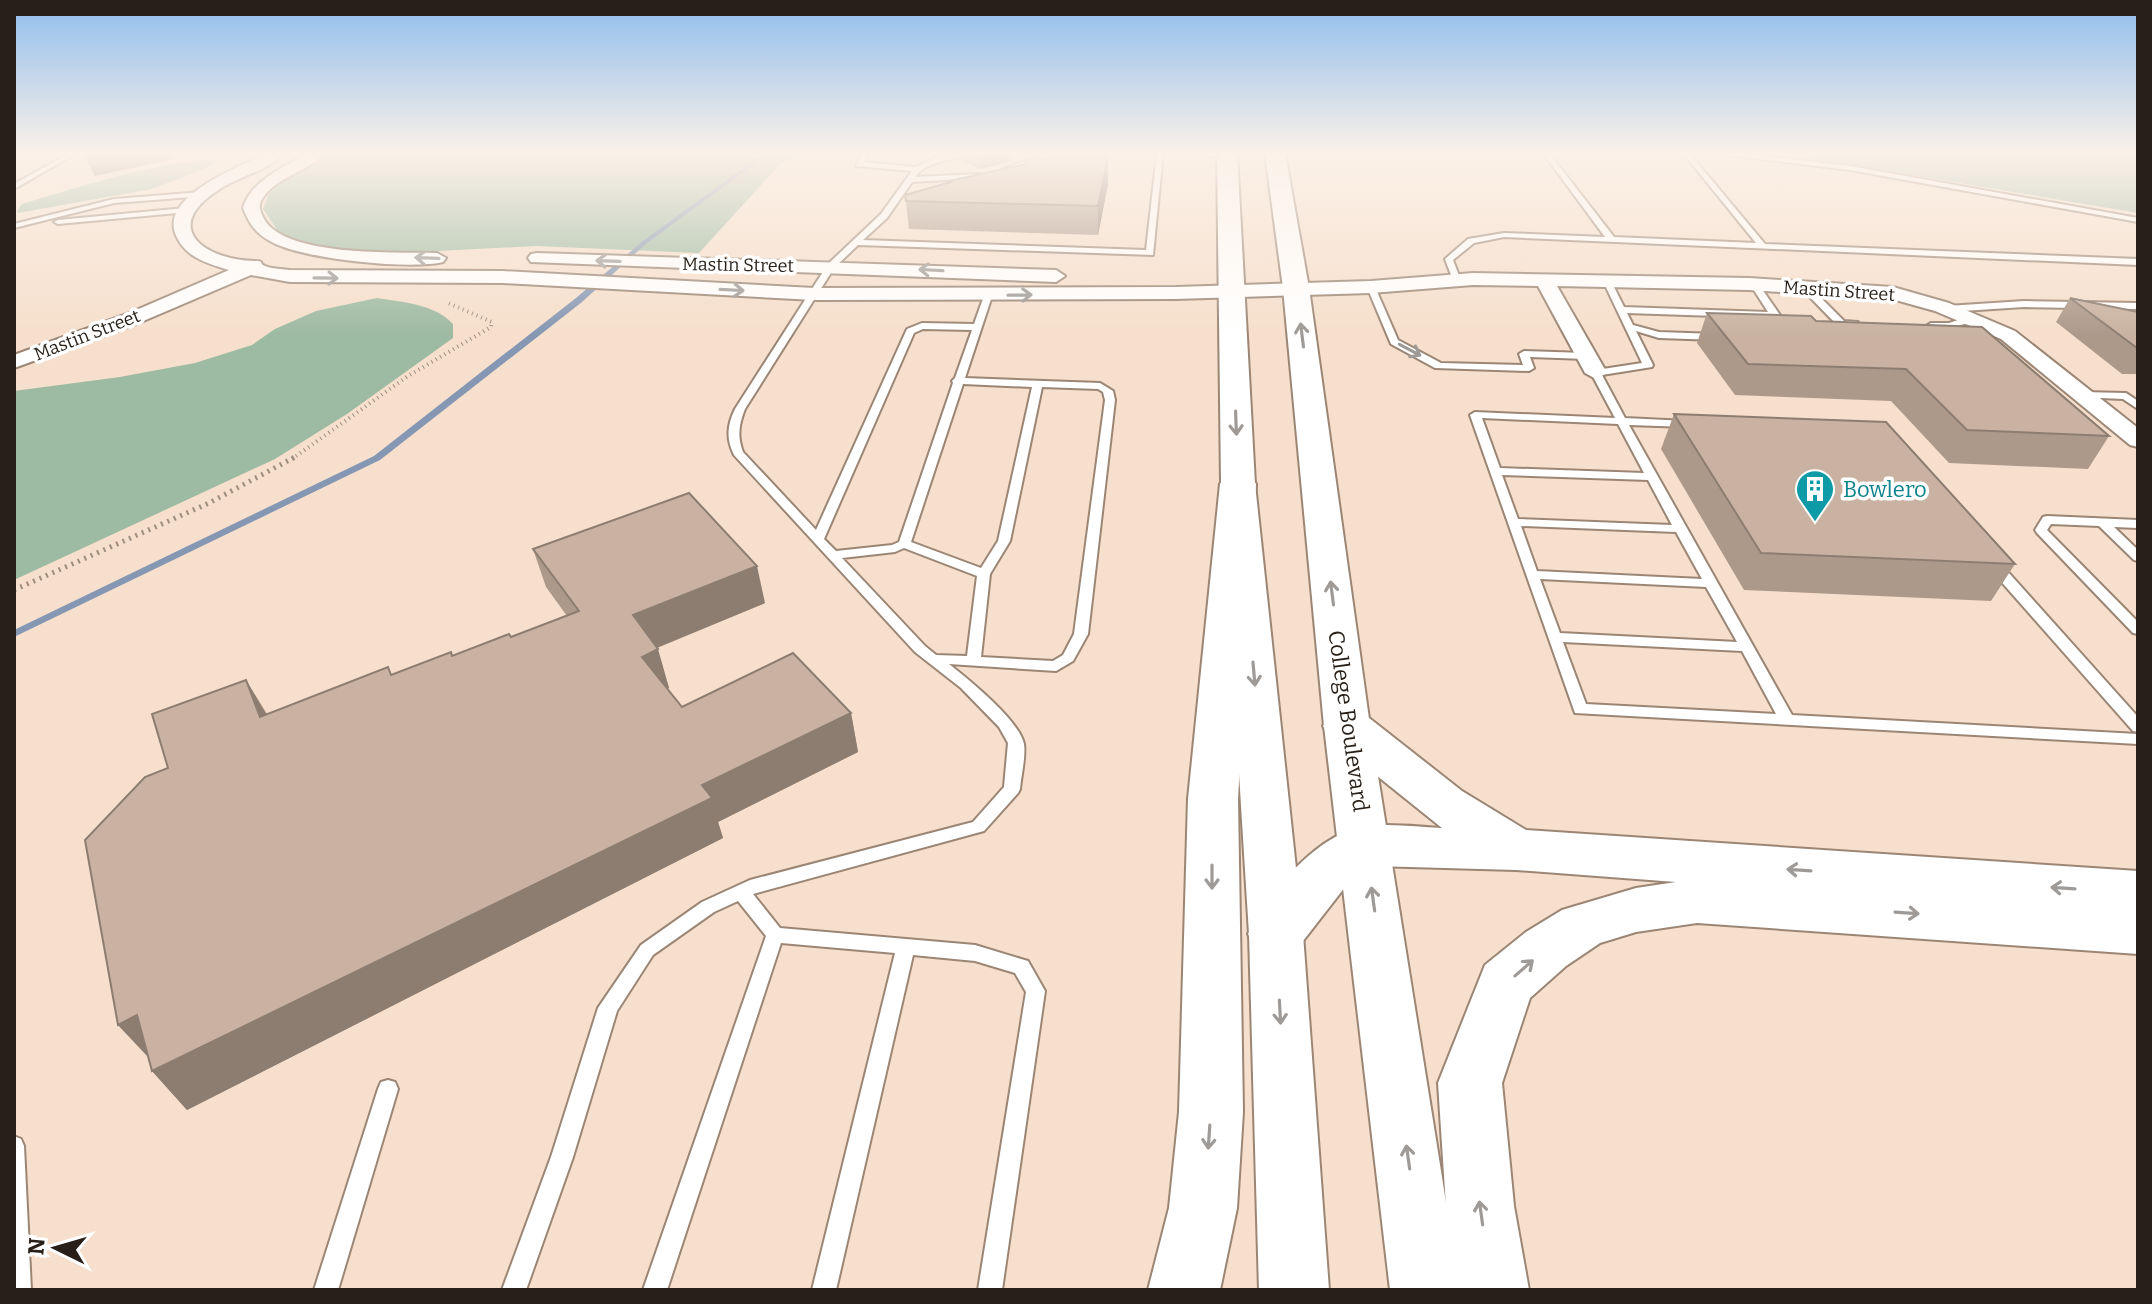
<svg xmlns="http://www.w3.org/2000/svg" width="2152" height="1304" font-family="Bitter,serif">
	<style>
		.green { fill: #9dbaa2 }
		.lines { fill: none; stroke-linecap: round; stroke-linejoin: round }
		.stream { fill: #8597b3; fill-rule: evenodd }
		.lane-casing { stroke: #9b8675; stroke-width: 4 }
		.street-casing { stroke: #9b8675; stroke-width: 4 }
		.secondary-casing { stroke: #9b8675; stroke-width: 4 }
		.highway-casing { stroke: #9b8675; stroke-width: 4 }
		.path-far1 { stroke: #9e8e80; stroke-width: 4; stroke-dasharray: 1 4; stroke-linecap: butt }
		.path { stroke: #9e8e80; stroke-width: 5; stroke-dasharray: 2 5; stroke-linecap: butt }
		.lane { fill: #fff; fill-rule: evenodd }
		.street { fill: #fff; fill-rule: evenodd }
		.secondary { fill: #fff; fill-rule: evenodd }
		.highway { fill: #fff; fill-rule: evenodd }
		.wall { fill: #ad998a }
		.shaded-wall { fill: #8d7d71 }
		.building { fill: #c9b2a1; stroke: #8d7d71; stroke-width: 2 }
		.oneway { stroke: #9e9a97 }
		.labels { text-anchor: middle; stroke-width: 7; stroke-linejoin: round; paint-order: stroke }
		.far-street-label { font-size: 18px; fill: #271f18; stroke: #fff }
		.culture-label { font-size: 22px; fill: #0d838f; stroke: #fff; text-anchor: start }
		.street-label { font-size: 22px; fill: #271f18; stroke: #fff }
	</style>
	<rect width="100%" height="100%" fill="#f6dfcc"/>
	<g class="green">
		<path d="M327,153h489l-35,10 -82,90 -163,-7 -118,6 -77,-3 -45,-9 -18,-9 -15,-22 6,-15 14,-13z"/>
		<path d="M1780,153h358v60z"/>
		<path d="M199,160h19l-7,6 -59,23 -134,24 -1,-2 5,-7c59,-18 116,-36 177,-44z"/>
		<path d="M377,298c25,4 58,6 76,26v14l-106,76 -72,45 -261,121v-189l106,-14 75,-14 57,-18 23,-16 41,-18z"/>
	</g>
	<g class="lines">
		<path class="stream" d="M764,153h6l-123,90 -65,59 -202,158 -366,177v-7l360,-174 202,-158 67,-57z"/>
		<defs>
			<g id="lane">
				<path d="M70,153h7l-63,36v-5z"/>
				<path d="M863,153h6l-5,9 52,5 22,-10 29,-4c-15,9 -40,7 -52,24l64,-3 4,2 -4,2 -67,4 -25,36 -24,22 283,10 11,-97h6l-10,102 -295,-10 -24,23 -89,141c-6,15 -8,27 -2,43l73,78 91,-201 15,-6 52,1 10,-28 7,-2 1,2 -27,82 135,5 13,8 2,9 -27,234 -15,27 -17,10 -107,-7c19,15 70,56 75,80 2,13 -3,32 -4,45l-2,4 -34,38 -231,63 27,34 195,17 53,16 17,30 -43,299h-24l48,-298 -11,-19 -40,-12 -62,-6 -77,335h-24l83,-337 -114,-10 -114,347h-24l123,-354 -28,-35 -24,11 -61,43 -36,56 -44,146 -47,133h-24l49,-133 47,-149 43,-63 61,-43 48,-22 223,-58 31,-35 4,-44 -9,-16 -38,-39 -46,-36 -181,-197c-8,-16 -7,-30 1,-46l93,-145 53,-50 31,-43 -56,-5zM923,329l49,1 -17,48 -3,3 1,2 -54,159 -7,3 -56,6 -12,-12 90,-206zM963,384l69,3 -34,154 -17,27 -70,-26zM1042,387l56,2 5,3 2,8 -31,234 -11,21 -10,6 -72,-4 9,-83 20,-33zM904,548l73,28 -10,80 -31,-1 -11,-9 -83,-88 53,-6z"/>
				<path d="M1048,153h8l-46,18 -7,-2z"/>
				<path d="M1176,153h53l1,1 -3,2 -48,-1z"/>
				<path d="M1543,153h6l65,84 142,6 -73,-90h6l76,91 373,15v6l-634,-28 -30,6 -21,17 8,21 -7,2 -9,-24 23,-20 36,-6 101,4z"/>
				<path d="M1724,153h17l109,13 288,52v4l-288,-52 -123,-15z"/>
				<path d="M202,192l4,2 -1,2 -91,7 -100,25v-4l100,-25z"/>
				<path d="M185,208l4,2 -1,2 -130,12 -4,-2 4,-2z"/>
				<path d="M1604,279h6l14,28 144,5 -18,-28 4,-3 3,1 23,33 -5,3 -148,-5 6,12 26,7 58,2 5,3 -5,3 -58,-2 -23,-7 17,34 -1,2 -50,8 23,43 62,3 5,3 -5,3 -58,-2 163,290 346,19v10l-563,-31 -105,-298 5,-3 140,6 -24,-45 5,-3 46,-7 -39,-82zM1482,418l136,6 26,49 -144,-5zM1502,475l146,5 24,45 -154,-6zM1521,526l155,6 26,47 -165,-8zM1540,579l166,8 31,55 -177,-9zM1563,642l179,9 34,63 -190,-10z"/>
				<path d="M1371,284l4,3 23,53 43,23 82,2 -4,-11 5,-3 62,2 5,3 -5,3 -56,-2 4,11 -5,3 -94,-3 -44,-24 -24,-57z"/>
				<path d="M1803,286h6l35,35 14,1v4h-20l-35,-36z"/>
				<path d="M2024,301l114,2v6l-114,-2 -77,5 -5,-3 5,-3z"/>
				<path d="M1970,316l5,3 -2,2c-15,5 -32,12 -47,5l5,-3h18z"/>
				<path d="M2082,392l44,1 12,8v8l-15,-10 -45,-2 -1,-2z"/>
				<path d="M2047,516l91,4v8l-24,-1 24,23v11l-4,-1 -35,-34 -48,-2 -4,6 91,92v12l-5,-1 -96,-100 -2,-3 8,-13z"/>
				<path d="M1995,562l5,1 138,154v15l-5,-1 -143,-162 -1,-3 1,-3z"/>
				<path d="M388,1080l7,2 3,7 -60,201h-24l64,-201 3,-7z"/>
				<path d="M14,1136l7,3 3,7 7,144h-17z"/>
			</g>
			<g id="street">
				<path d="M267,153h18c-16,17 -45,23 -65,36 -61,38 -16,71 35,72 10,0 3,2 10,5 7,3 18,3 25,4l213,1 311,17 362,-1 195,-6 102,-8 276,5 144,9 56,16 66,28 123,97v19l-8,-2 -129,-106 -66,-28 -43,-12 -143,-9 -192,-4 50,87 -11,6 -11,-6 -47,-87 -65,-1 -102,8 -195,6 -362,1 -311,-17 -213,-1 -39,-7 -110,47 -127,46v-13l113,-41 102,-44c-23,-7 -45,-13 -54,-37 -13,-38 66,-67 92,-80z"/>
				<path d="M308,153h17c-17,19 -51,24 -64,48 -3,6 0,12 3,18 21,38 134,33 173,34l9,5 -3,4c-34,8 -143,-3 -173,-21 -15,-8 -21,-18 -27,-33 7,-27 43,-42 65,-55z"/>
				<path d="M537,253l519,17 9,6 -9,6 -525,-20 -3,-4 3,-4z"/>
			</g>
			<g id="secondary">
				<path d="M1217,153h20l18,331 48,450 26,356h-70l-10,-356 -28,-450z"/>
				<path d="M1265,153h20l24,135 61,438 90,564h-70l-66,-564 -41,-438z"/>
			</g>
			<g id="highway">
				<path d="M1238,473l13,3 5,8 -18,315 5,313 -6,96 -17,82h-72l21,-82 10,-96 9,-313 32,-315 5,-8z"/>
				<path d="M1347,710l17,4 98,77 64,39 612,41v83l-441,-31 -61,9 -36,11 -34,23 -36,32 -28,85 12,123 15,84h-72l-11,-84 -8,-123 47,-118 41,-33 36,-22 74,-22 40,-6 -160,-12 -143,-4 -21,12 -56,72 -20,7 -20,-7 -8,-16c20,-41 71,-103 120,-108 24,-3 50,1 74,2l-112,-90 -7,-12 7,-12z"/>
			</g>
		</defs>
		<use href="#lane" class="lane-casing"/>
		<use href="#street" class="street-casing"/>
		<use href="#secondary" class="secondary-casing"/>
		<use href="#highway" class="highway-casing"/>
		<path class="path-far1" d="M292,459l116,-83 83,-49 1,-5 -44,-19"/>
		<path class="path" d="M14,590l195,-87 86,-46"/>
		<use href="#lane" class="lane"/>
		<use href="#street" class="street"/>
		<use href="#secondary" class="secondary"/>
		<use href="#highway" class="highway"/>
	</g>
	<g class="wall">
		<path d="M958,153h54l-3,9 -29,7 -21,-10z"/>
		<path d="M949,181l159,3 -10,51 -189,-6 -4,-34 44,-12z"/>
		<path d="M2070,298l68,14v62h-16l-66,-52z"/>
		<path d="M1707,313l109,8 293,115 -21,33 -139,-6 -58,-62 -156,-6 -38,-52z"/>
		<path d="M1674,414l341,150 -24,37 -247,-11 -83,-141z"/>
		<path d="M533,549l232,54 -108,45 12,40 -2,1 15,18 169,6 7,39 -140,70 5,16 -536,272 -35,-39 -4,-14 -30,-32 50,-257 78,-88 21,34 244,-77 56,-21 -21,-29z"/>
	</g>
	<g class="shaded-wall">
		<path d="M83,153h109l-27,8 -70,15z"/>
		<path d="M979,153h33l-3,9 -29,7z"/>
		<path d="M1108,157v27l-10,51v-29z"/>
		<path d="M757,566l8,37 -121,50 -11,-38z"/>
		<path d="M658,649l11,39 -15,7 -12,-38z"/>
		<path d="M246,680l23,39 -9,-2z"/>
		<path d="M851,713l7,39 -140,70 5,16 -536,272 -35,-39 550,-286z"/>
		<path d="M137,1015l17,48 -36,-38z"/>
	</g>
	<g class="building">
		<path d="M1063,156l45,1 -10,49 -192,-5 -1,-6 46,-13 -2,-1 77,-17 2,-4 9,-2 6,2z"/>
		<path d="M2070,298l68,14v36h-1z"/>
		<path d="M1707,313l104,3 5,5 166,6 127,109 -142,-6 -61,-61 -158,-5z"/>
		<path d="M1674,414l212,8 129,142 -254,-11z"/>
		<path d="M689,493l68,73 -124,49 25,34 -16,8 40,50 111,-54 58,60 -149,72 10,13 -560,273 -15,-56 -19,10 -33,-185 60,-63 23,-9 -16,-54 94,-34 14,37 128,-50 3,8 60,-23 1,4 57,-22 2,3 68,-26 -46,-62z"/>
	</g>
	<defs><path id="oneway-shaft" d="M-6 0H5M1.5-3L5.5 0L1.5 3" fill="none" stroke-width="1.6" stroke-linecap="round" stroke-linejoin="round" transform="scale(2)"/></defs>
	<g class="oneway">
		<use href="#oneway-shaft" transform="translate(427 258) rotate(-178)"/>
		<use href="#oneway-shaft" transform="translate(608 261) rotate(-178)"/>
		<use href="#oneway-shaft" transform="translate(931 270) rotate(-177)"/>
		<use href="#oneway-shaft" transform="translate(326 278) rotate(1)"/>
		<use href="#oneway-shaft" transform="translate(732 290) rotate(3)"/>
		<use href="#oneway-shaft" transform="translate(1020 295) rotate(-1)"/>
		<use href="#oneway-shaft" transform="translate(1302 335) rotate(-97)"/>
		<use href="#oneway-shaft" transform="translate(1410 350) rotate(28)"/>
		<use href="#oneway-shaft" transform="translate(1236 423) rotate(88)"/>
		<use href="#oneway-shaft" transform="translate(1332 593) rotate(-97)"/>
		<use href="#oneway-shaft" transform="translate(1254 674) rotate(85)"/>
		<use href="#oneway-shaft" transform="translate(1799 870) rotate(-176)"/>
		<use href="#oneway-shaft" transform="translate(1212 877) rotate(90)"/>
		<use href="#oneway-shaft" transform="translate(2063 888) rotate(-176)"/>
		<use href="#oneway-shaft" transform="translate(1373 899) rotate(-98)"/>
		<use href="#oneway-shaft" transform="translate(1907 913) rotate(4)"/>
		<use href="#oneway-shaft" transform="translate(1524 968) rotate(-41)"/>
		<use href="#oneway-shaft" transform="translate(1280 1012) rotate(87)"/>
		<use href="#oneway-shaft" transform="translate(1209 1137) rotate(94)"/>
		<use href="#oneway-shaft" transform="translate(1408 1157) rotate(-98)"/>
		<use href="#oneway-shaft" transform="translate(1481 1213) rotate(-98)"/>
	</g>
	<linearGradient id="sky" x2="0" y2="1"><stop stop-color="#90bded"/><stop offset="0.46" stop-color="#fbf1e8"/><stop offset="1" stop-color="#fbf1e8" stop-opacity="0"/></linearGradient>
	<rect width="2152" height="335" fill="url(#sky)"/>
	<defs>
		<symbol id="building-pin" viewBox="-11 -11 22 30"><path d="M0 17L-7.5 6A9.5 9.5 0 1 1 7.5 6Z" fill="#0f9aa8" stroke="#fff"/><path d="M-4-6H4V6H1V3H-1V6H-4ZM-2.5-4.3h1.7v1.8h-1.7ZM.8-4.3h1.7v1.8H.8ZM-2.5-1h1.7V.8h-1.7ZM.8-1h1.7V.8H.8Z" fill="#fff"/></symbol>
	</defs>
	<g fill-rule="evenodd">
		<use href="#building-pin" x="1793" y="467" width="44" height="60"/>
	</g>
	<g class="labels">
		<g class="far-street-label">
			<text transform="translate(738 265) rotate(1)" y="6">Mastin Street</text>
			<text transform="translate(1839 291) rotate(4)" y="6">Mastin Street</text>
			<text transform="translate(87 335) rotate(-21)" y="6">Mastin Street</text>
		</g>
		<g class="culture-label">
			<text x="1843" y="497">Bowlero</text>
		</g>
		<g class="street-label">
			<text transform="translate(1349 721) rotate(82)" y="8">College Boulevard</text>
		</g>
	</g>
	<rect width="2152" height="1304" fill="none" stroke="#271f18" stroke-width="32"/>
	<g transform="translate(56 1248) rotate(275)" stroke="#ffffff" stroke-width="6" paint-order="stroke">
	<path d="M0-6L14 30L0 20L-14 30Z" fill="#271f18"/>
	<text y="-12" font-size="22" font-weight="bold" text-anchor="middle" fill="#271f18">N</text>
	</g>
</svg>
